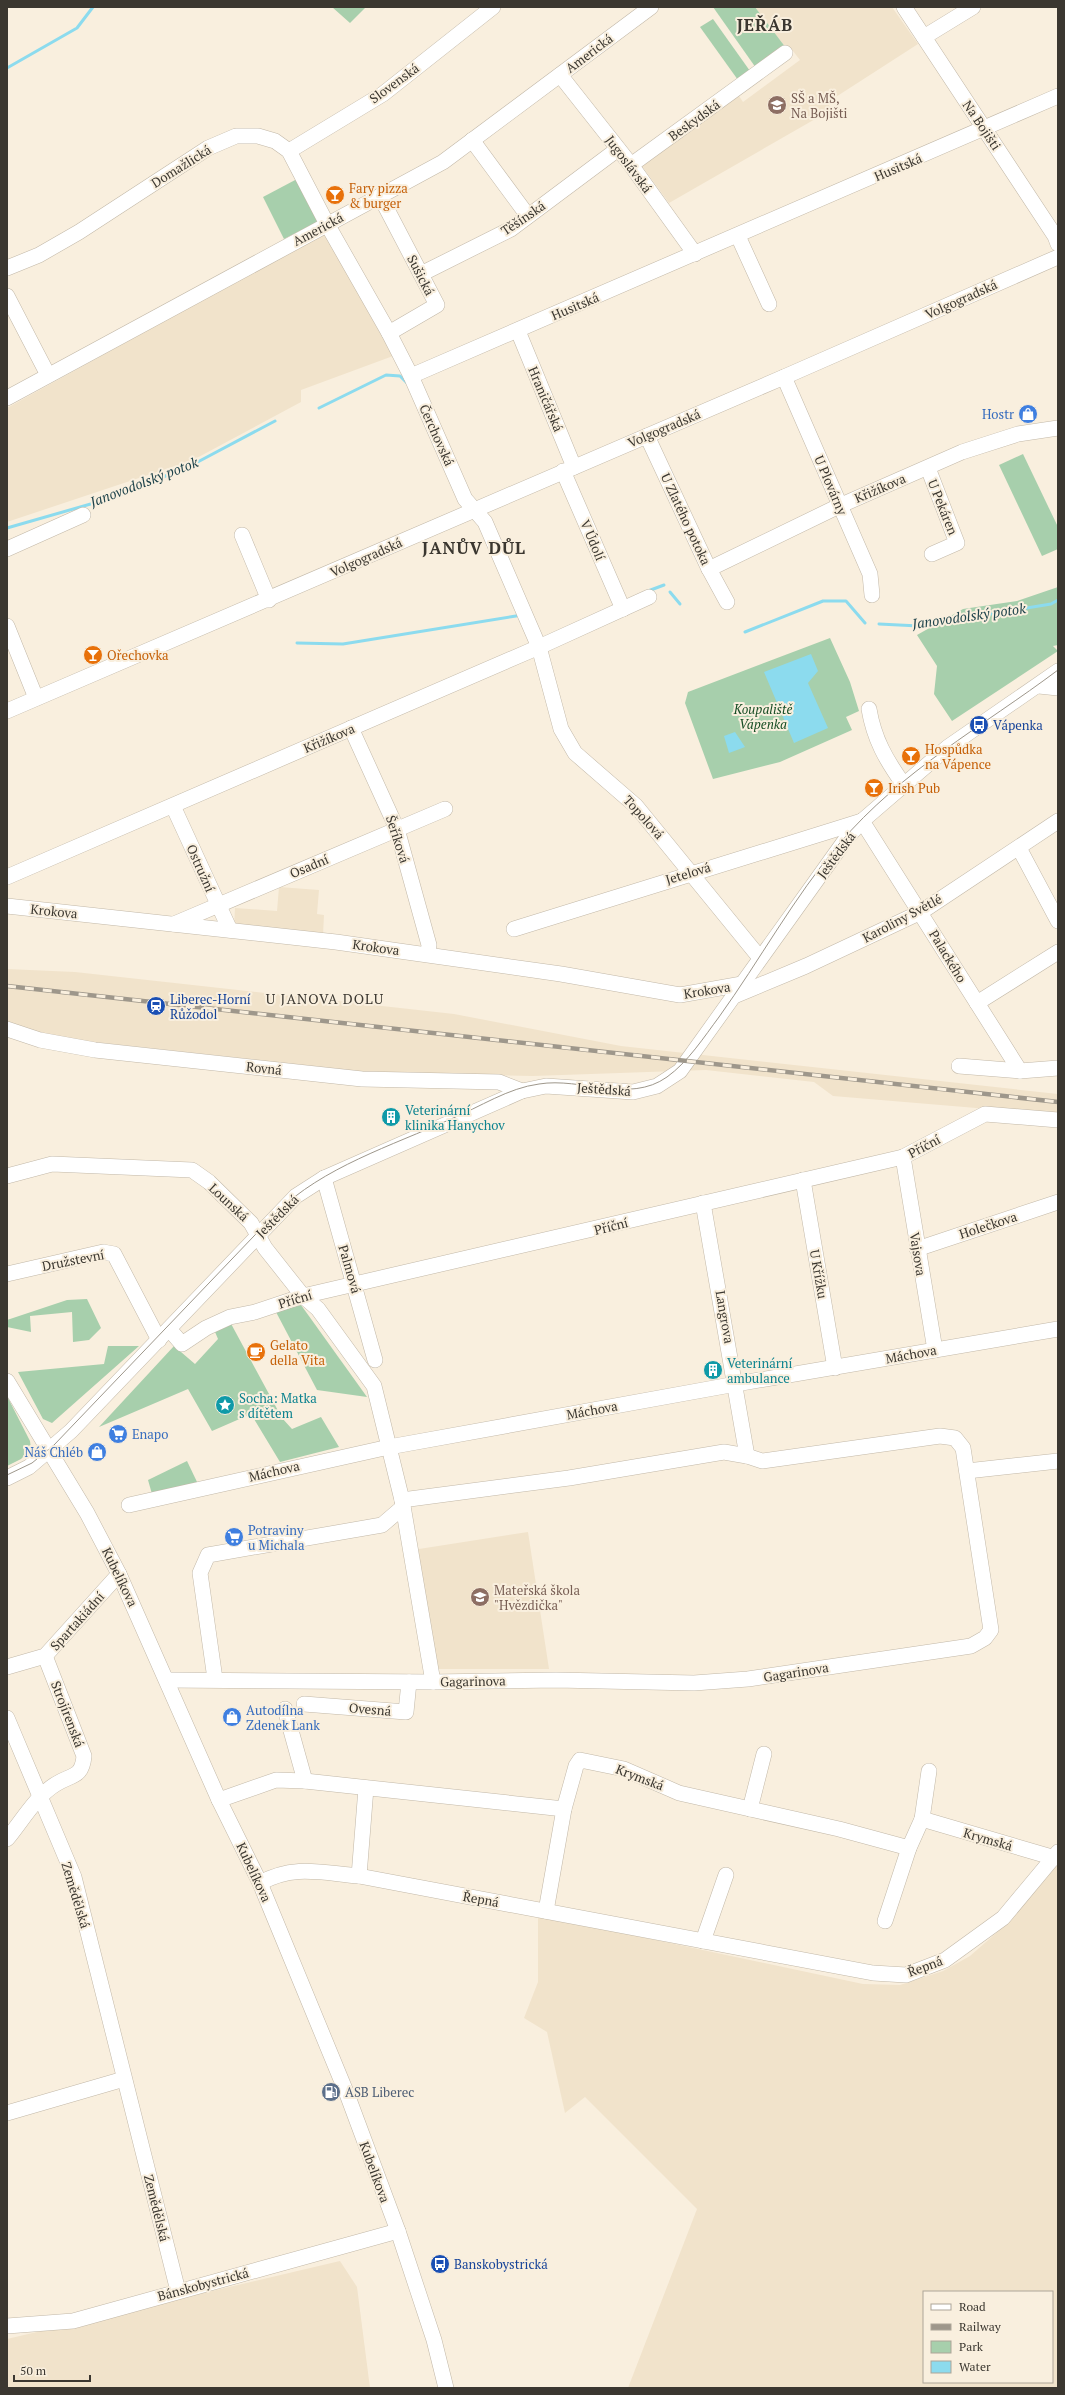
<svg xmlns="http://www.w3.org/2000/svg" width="1065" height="2395" font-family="'PT Serif',serif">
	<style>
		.built { fill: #f1e3cb; fill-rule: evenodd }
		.green { fill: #a7cfac }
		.water { fill: #8cdbee }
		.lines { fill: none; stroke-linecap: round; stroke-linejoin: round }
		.stream { stroke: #8cdbee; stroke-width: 3 }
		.minor-casing { stroke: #c2b8a8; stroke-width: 16 }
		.minor { stroke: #fff; stroke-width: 15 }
		.tram { stroke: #9e978b; stroke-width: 1 }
		.rail-casing { stroke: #9e978b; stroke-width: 4.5 }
		.rail { stroke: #f9efde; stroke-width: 3; stroke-dasharray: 9; stroke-linecap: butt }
		.labels { text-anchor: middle; stroke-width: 4; stroke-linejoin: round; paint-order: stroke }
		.street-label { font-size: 13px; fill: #3b3730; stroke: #f9efde }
		.education-label { font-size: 13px; fill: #785e54; stroke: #f9efde; text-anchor: start }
		.food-label { font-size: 13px; fill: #c56008; stroke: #f9efde; text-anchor: start }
		.shop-label { font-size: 13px; fill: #366cbe; stroke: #f9efde; text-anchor: start }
		.park-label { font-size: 13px; font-style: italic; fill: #164d24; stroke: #f9efde }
		.transit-label { font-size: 13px; fill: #164399; stroke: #f9efde; text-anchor: start }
		.culture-label { font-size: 13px; fill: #0d838f; stroke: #f9efde; text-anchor: start }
		.service-label { font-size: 13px; fill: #4e5e75; stroke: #f9efde; text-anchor: start }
		.water-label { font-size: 14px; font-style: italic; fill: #1e434b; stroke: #f9efde }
		.neighbourhood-label { font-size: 14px; letter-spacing: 1px; fill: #3b3730; stroke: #f9efde }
		.district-label { font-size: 17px; font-weight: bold; letter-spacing: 1px; fill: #3b3730; stroke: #f9efde }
	</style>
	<rect width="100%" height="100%" fill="#f9efde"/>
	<g class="built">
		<path d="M755,7h137l26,37 -90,58 3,8 -162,93 -27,-37 97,-70 4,6 57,-42 -11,-14 -3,2z"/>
		<path d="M324,233l69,123 -92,34v12l-108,58 -186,62v-114z"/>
		<path d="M279,887l40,3 -2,24 7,1 -1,20 -89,-7 1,-20 42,3z"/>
		<path d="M7,969l68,3 379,42 167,32 437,48v21l-225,-19 -19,-14 -108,-12 -173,6 -166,-4 -308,-34 -52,-16z"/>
		<path d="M528,1532l21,137h-114l-19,-114 3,-6z"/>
		<path d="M1058,1864v524h-430l69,-179 -112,-112 -20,16 -18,-81 -23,-14 14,-36v-67l325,69 37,1 43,-14 27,-15 41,-36zM924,2292h128v90h-128z"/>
		<path d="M340,2261l17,26 13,101h-363v-49z"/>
	</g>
	<g class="green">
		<path d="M332,7h34l-16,16z"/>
		<path d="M713,7h42l31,41 -30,20z"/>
		<path d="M713,19l37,52 -12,9 -38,-53z"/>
		<path d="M297,179l22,42 -35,18 -21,-42z"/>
		<path d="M1023,454l35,73v22l-16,7 -43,-91z"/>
		<path d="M1058,587v58l-5,1 5,5 -106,70 -18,-27 3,-28 -20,-31 46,-26 54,-8z"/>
		<path d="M830,638l20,44 9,29 -13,6 6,13 -72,32 -67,17 -28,-76 3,-11z"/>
		<path d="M87,1299l14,29 -12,12 -16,2 -1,-30 -42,4 1,16 -24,-5v-7l60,-20z"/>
		<path d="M301,1305l66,92 -50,-7 -41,-78z"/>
		<path d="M229,1320l53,98 10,11 29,-12 18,30 -59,15 -29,-48 -39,17 -24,-42 -89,38 75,-81 21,18 23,-25 -5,-12z"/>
		<path d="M108,1346h31l-87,77 -9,-4 -25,-47 86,-8z"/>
		<path d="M7,1396l23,45 1,8 -10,10 -14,7z"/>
		<path d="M187,1461l11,23 -46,10 -4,-14z"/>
	</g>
	<g class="water">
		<path d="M811,654l7,17 -10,12 20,45 -34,15 -30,-71z"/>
		<path d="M735,732l10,15 -16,6 -5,-17z"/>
	</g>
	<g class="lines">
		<g class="stream">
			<path d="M7,68l70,-40 16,-21"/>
			<path d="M319,408l67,-33 14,1 8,8"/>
			<path d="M7,528l108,-31 77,-32 83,-44"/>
			<path d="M648,591l16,-6"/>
			<path d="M670,592l10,12"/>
			<path d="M879,624l40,2 132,-22 7,-4"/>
			<path d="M745,632l78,-31h23l19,22"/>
			<path d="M297,643l46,1 173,-28"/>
		</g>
		<defs>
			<g id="minor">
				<path d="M904,7l151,229 3,8"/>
				<path d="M924,37l49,-30"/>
				<path d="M560,75l71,90 64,89"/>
				<path d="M472,140l56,76"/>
				<path d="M289,151l94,-57 110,-87"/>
				<path d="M631,165l154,-112"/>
				<path d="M380,196l57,109 -48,28"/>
				<path d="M738,236l31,68"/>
				<path d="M7,268l32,-13 40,-23 129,-84 28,-12h22l17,5 14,10 38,73 62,109 22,43 54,123 20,23 54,125 22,82 14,24 61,53 124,152"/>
				<path d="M421,274l90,-45 107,-80"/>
				<path d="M7,296l41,79"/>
				<path d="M518,331l56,136"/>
				<path d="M411,376l647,-280"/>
				<path d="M784,377l86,197 2,21"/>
				<path d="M7,398l436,-236 208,-155"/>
				<path d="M647,436l62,133 18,33"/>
				<path d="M928,468l29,75 -25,11"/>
				<path d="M563,471l60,138"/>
				<path d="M242,535l27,65"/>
				<path d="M7,549l76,-34"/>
				<path d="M709,569l130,-63 123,-54 56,-18 40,-6"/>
				<path d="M7,626l29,72"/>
				<path d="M1039,686l19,2"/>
				<path d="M869,709c5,30 17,51 35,76"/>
				<path d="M7,711l777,-334 274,-120"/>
				<path d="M351,728l46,101 32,116 -1,9"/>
				<path d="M173,806l57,124"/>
				<path d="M862,821l158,250"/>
				<path d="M1019,848l39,73"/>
				<path d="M7,877l532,-230 110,-50"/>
				<path d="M7,906l329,36 225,32 119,21 62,-11"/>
				<path d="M174,924l271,-115"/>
				<path d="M514,929l348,-108"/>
				<path d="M734,996l72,-30 115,-54 137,-91"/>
				<path d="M977,1003l81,-51"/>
				<path d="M7,1029l33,11 55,10 267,29 137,3 23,9"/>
				<path d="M959,1066l61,5 38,-3"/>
				<path d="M903,1157l32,193"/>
				<path d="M7,1176l45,-12 140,6 17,12 42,41 14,25 38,48 15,13 56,77 28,114 31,182"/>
				<path d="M324,1178l51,182"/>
				<path d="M803,1180l32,188"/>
				<path d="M703,1203l44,253"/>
				<path d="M917,1249l141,-47"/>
				<path d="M7,1274l96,-22 11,2 45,86"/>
				<path d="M169,1329l13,15 24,-16 24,-11 25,-5 48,-16 600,-139 82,-43 73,6"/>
				<path d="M7,1381l80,132 32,61 100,226 41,83 87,211 51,137 36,109 12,48"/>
				<path d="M967,1471l91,-10"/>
				<path d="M7,1478l22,-11 42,-36 225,-235 28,-18 198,-87 24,-5 87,6 24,-6 23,-15 166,-232 16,-18 86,-74 110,-76"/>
				<path d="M129,1505l260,-58 347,-63 322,-55"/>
				<path d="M7,1667l38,-11 74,-82"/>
				<path d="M215,1679l-15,-106 8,-18 174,-30 21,-18"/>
				<path d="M167,1680l266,2 123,-2 138,3 54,-4 223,-33 14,-8 6,-8 -28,-182 -8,-10 -15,-2 -178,25 -15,-5 -23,-4 -155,26 -167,22"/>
				<path d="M304,1704l102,8 3,-30"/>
				<path d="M285,1709l20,72"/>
				<path d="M7,1718l67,159 104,414"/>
				<path d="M219,1800l57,-20 29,1 259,28 12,-43 4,-6 44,9 55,24 160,36 70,19 13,-29 133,39"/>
				<path d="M750,1809l14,-55"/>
				<path d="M922,1819l7,-48"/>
				<path d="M7,1839c15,-18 29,-43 49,-55 16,-10 26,-6 28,-28l-39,-100"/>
				<path d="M359,1876l7,-88"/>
				<path d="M260,1883c34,-19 62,-10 99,-7l514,97 33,2 39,-15 58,-42 55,-66"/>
				<path d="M546,1911l18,-102"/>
				<path d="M885,1921l24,-73"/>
				<path d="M703,1941l23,-66"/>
				<path d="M7,2113l117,-34"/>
				<path d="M7,2326l66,-5 325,-90"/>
			</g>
		</defs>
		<use href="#minor" class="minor-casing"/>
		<use href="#minor" class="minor"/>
		<path class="tram" d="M7,1475l25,-12 22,-18 222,-232c47,-46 115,-67 175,-94 29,-12 57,-31 88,-35 42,-7 90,20 128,-7 21,-15 37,-40 52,-60 41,-57 75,-120 120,-173 63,-74 143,-117 219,-174"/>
		<defs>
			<path id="rail" d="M7,986l1051,116"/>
		</defs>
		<use href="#rail" class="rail-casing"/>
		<use href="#rail" class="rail"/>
	</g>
	<defs>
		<symbol id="school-disc" viewBox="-11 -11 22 22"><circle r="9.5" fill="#8d6e63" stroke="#f9efde"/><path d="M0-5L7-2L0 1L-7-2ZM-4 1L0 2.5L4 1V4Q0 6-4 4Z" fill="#fff"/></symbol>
		<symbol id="bar-disc" viewBox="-11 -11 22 22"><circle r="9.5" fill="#e8710a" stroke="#f9efde"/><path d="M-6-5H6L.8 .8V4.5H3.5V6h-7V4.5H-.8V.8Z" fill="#fff"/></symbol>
		<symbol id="shop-disc" viewBox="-11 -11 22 22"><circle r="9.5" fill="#3f7fe0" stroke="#f9efde"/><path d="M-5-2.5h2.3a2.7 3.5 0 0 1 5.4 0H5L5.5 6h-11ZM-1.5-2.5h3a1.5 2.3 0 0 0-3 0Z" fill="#fff"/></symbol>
		<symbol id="bus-disc" viewBox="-11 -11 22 22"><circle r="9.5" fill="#1a4fb4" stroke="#f9efde"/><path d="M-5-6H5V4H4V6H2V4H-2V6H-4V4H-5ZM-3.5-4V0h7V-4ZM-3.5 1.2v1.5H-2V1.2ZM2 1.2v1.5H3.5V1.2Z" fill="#fff"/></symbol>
		<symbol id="station-disc" viewBox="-11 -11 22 22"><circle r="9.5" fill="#1a4fb4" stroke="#f9efde"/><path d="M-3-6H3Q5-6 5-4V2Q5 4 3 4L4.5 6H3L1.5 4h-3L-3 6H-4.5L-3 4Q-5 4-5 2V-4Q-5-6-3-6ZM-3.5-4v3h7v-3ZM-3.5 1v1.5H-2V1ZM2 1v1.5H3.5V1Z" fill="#fff"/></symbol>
		<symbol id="building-disc" viewBox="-11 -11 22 22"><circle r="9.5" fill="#0f9aa8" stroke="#f9efde"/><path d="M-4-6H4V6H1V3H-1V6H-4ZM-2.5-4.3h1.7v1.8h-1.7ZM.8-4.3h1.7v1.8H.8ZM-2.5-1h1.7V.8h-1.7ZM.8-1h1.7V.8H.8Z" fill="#fff"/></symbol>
		<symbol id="cafe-disc" viewBox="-11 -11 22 22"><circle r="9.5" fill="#e8710a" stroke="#f9efde"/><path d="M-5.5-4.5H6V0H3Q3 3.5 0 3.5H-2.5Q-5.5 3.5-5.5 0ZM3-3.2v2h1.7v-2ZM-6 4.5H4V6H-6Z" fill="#fff"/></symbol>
		<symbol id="sight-disc" viewBox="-11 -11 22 22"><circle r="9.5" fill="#0f9aa8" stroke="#f9efde"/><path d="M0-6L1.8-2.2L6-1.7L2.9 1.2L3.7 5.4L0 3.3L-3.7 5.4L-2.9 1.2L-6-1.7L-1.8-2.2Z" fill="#fff"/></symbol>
		<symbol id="supermarket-disc" viewBox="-11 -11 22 22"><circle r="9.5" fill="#3f7fe0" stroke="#f9efde"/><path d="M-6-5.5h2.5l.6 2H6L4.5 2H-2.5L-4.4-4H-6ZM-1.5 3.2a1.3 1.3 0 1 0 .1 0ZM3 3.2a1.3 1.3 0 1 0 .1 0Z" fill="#fff"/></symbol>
		<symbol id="fuel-disc" viewBox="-11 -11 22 22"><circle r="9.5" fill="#5c6f8a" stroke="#f9efde"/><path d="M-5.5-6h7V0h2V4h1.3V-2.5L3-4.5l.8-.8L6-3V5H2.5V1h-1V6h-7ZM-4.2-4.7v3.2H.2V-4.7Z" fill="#fff"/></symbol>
	</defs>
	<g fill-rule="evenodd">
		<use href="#school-disc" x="766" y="94" width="22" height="22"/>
		<use href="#bar-disc" x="324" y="184" width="22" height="22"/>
		<use href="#shop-disc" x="1017" y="403" width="22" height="22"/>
		<use href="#bar-disc" x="82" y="644" width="22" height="22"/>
		<use href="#bus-disc" x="968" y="714" width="22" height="22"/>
		<use href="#bar-disc" x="900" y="745" width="22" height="22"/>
		<use href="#bar-disc" x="863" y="777" width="22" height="22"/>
		<use href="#station-disc" x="145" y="995" width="22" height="22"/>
		<use href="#building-disc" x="380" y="1106" width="22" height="22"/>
		<use href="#cafe-disc" x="245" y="1341" width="22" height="22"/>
		<use href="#building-disc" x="702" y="1359" width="22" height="22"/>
		<use href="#sight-disc" x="214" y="1394" width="22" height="22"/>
		<use href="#supermarket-disc" x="107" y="1423" width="22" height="22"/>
		<use href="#shop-disc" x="86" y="1441" width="22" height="22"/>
		<use href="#supermarket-disc" x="223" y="1526" width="22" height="22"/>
		<use href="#school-disc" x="469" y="1586" width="22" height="22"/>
		<use href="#shop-disc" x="221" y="1706" width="22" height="22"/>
		<use href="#fuel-disc" x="320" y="2081" width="22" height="22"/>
		<use href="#bus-disc" x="429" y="2253" width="22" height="22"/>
	</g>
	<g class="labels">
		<g class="street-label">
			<text transform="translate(589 53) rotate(-37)" y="5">Americká</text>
			<text transform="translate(394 83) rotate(-36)" y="5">Slovenská</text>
			<text transform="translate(694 120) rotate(-36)" y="5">Beskydská</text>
			<text transform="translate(982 125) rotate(56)" y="5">Na Bojišti</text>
			<text transform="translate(629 164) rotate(53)" y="5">Jugoslávská</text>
			<text transform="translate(181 166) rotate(-32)" y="5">Domažlická</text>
			<text transform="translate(898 167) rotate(-23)" y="5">Husitská</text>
			<text transform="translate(523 218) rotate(-34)" y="5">Těšínská</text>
			<text transform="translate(318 229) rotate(-28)" y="5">Americká</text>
			<text transform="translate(421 275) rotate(63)" y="5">Sušická</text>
			<text transform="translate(961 299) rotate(-24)" y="5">Volgogradská</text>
			<text transform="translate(575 306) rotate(-23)" y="5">Husitská</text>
			<text transform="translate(546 399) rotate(67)" y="5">Hraničářská</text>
			<text transform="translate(664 428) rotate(-23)" y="5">Volgogradská</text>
			<text transform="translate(437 435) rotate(66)" y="5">Čerchovská</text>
			<text transform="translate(831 485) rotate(67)" y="5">U Plovárny</text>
			<text transform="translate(880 488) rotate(-23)" y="5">Křižíkova</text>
			<text transform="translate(943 507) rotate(68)" y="5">U Pekáren</text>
			<text transform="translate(686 519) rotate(65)" y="5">U Zlatého potoka</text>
			<text transform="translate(593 540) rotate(67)" y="5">V Údolí</text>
			<text transform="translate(366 557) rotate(-24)" y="5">Volgogradská</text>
			<text transform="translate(329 738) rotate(-23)" y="5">Křižíkova</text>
			<text transform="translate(644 817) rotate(48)" y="5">Topolová</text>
			<text transform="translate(398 839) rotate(72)" y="5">Šeříková</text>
			<text transform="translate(836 855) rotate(-53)" y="5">Ještědská</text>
			<text transform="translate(309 866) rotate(-23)" y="5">Osadní</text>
			<text transform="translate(201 868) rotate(66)" y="5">Ostružní</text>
			<text transform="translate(688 873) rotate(-17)" y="5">Jetelová</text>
			<text transform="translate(54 911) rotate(6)" y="5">Krokova</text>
			<text transform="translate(902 918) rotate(-28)" y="5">Karoliny Světlé</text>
			<text transform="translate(376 947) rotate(8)" y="5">Krokova</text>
			<text transform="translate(948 956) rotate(59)" y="5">Palackého</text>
			<text transform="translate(707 990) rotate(-9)" y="5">Krokova</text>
			<text transform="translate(264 1068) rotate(6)" y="5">Rovná</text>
			<text transform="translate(604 1089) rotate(4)" y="5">Ještědská</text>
			<text transform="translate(924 1146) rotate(-28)" y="5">Příční</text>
			<text transform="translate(229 1202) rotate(43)" y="5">Lounská</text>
			<text transform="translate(277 1216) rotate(-45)" y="5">Ještědská</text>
			<text transform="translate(988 1225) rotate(-18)" y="5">Holečkova</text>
			<text transform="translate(611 1226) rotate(-14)" y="5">Příční</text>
			<text transform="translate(918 1254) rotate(81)" y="5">Vajsova</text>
			<text transform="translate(73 1260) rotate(-11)" y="5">Družstevní</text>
			<text transform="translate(350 1269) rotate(74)" y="5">Palmová</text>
			<text transform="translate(819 1274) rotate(80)" y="5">U Křížku</text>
			<text transform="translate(295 1299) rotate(-17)" y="5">Příční</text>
			<text transform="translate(725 1317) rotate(80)" y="5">Langrova</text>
			<text transform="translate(911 1354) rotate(-10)" y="5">Máchova</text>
			<text transform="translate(592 1410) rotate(-10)" y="5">Máchova</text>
			<text transform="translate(274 1471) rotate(-13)" y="5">Máchova</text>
			<text transform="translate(120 1577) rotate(64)" y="5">Kubelíkova</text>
			<text transform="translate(77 1621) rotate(-48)" y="5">Spartakiádní</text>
			<text transform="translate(796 1672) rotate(-9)" y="5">Gagarinova</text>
			<text transform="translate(473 1681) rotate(-1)" y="5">Gagarinova</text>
			<text transform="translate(370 1709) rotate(5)" y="5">Ovesná</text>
			<text transform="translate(68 1714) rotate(69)" y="5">Strojírenská</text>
			<text transform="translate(640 1777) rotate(21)" y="5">Krymská</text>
			<text transform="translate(988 1839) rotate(16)" y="5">Krymská</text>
			<text transform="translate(254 1872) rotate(65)" y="5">Kubelíkova</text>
			<text transform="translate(76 1895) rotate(73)" y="5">Zemědělská</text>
			<text transform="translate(481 1899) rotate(10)" y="5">Řepná</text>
			<text transform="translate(925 1966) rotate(-20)" y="5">Řepná</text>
			<text transform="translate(375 2172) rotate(70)" y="5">Kubelíkova</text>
			<text transform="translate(157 2208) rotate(76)" y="5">Zemědělská</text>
			<text transform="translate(203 2284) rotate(-15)" y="5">Bánskobystrická</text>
		</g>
		<g class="education-label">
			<text x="791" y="103">SŠ a MŠ,<tspan x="791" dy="15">Na Bojišti</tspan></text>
			<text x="494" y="1595">Mateřská škola<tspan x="494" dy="15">"Hvězdička"</tspan></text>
		</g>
		<g class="food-label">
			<text x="349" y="193">Fary pizza<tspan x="349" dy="15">&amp; burger</tspan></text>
			<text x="107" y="660">Ořechovka</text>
			<text x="925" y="754">Hospůdka<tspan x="925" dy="15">na Vápence</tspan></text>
			<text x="888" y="793">Irish Pub</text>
			<text x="270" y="1350">Gelato<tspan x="270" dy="15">della Vita</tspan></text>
		</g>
		<g class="shop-label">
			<text x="1014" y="419" text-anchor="end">Hostr</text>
			<text x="132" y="1439">Enapo</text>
			<text x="83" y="1457" text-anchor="end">Náš Chléb</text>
			<text x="248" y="1535">Potraviny<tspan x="248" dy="15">u Michala</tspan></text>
			<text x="246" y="1715">Autodílna<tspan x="246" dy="15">Zdenek Lank</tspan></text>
		</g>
		<g class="park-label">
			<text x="763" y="714">Koupaliště<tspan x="763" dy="15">Vápenka</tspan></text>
		</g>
		<g class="transit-label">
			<text x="993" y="730">Vápenka</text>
			<text x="170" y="1004">Liberec-Horní<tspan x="170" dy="15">Růžodol</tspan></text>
			<text x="454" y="2269">Banskobystrická</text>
		</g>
		<g class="culture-label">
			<text x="405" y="1115">Veterinární<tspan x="405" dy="15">klinika Hanychov</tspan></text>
			<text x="727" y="1368">Veterinární<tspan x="727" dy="15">ambulance</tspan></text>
			<text x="239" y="1403">Socha: Matka<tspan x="239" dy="15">s dítětem</tspan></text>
		</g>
		<g class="service-label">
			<text x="345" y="2097">ASB Liberec</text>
		</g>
		<g class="water-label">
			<text transform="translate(144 482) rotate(-21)" y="5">Janovodolský potok</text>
			<text transform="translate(969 616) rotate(-8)" y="5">Janovodolský potok</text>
		</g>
		<g class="neighbourhood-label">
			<text x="325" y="1004">U JANOVA DOLU</text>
		</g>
		<g class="district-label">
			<text x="765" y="31">JEŘÁB</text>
			<text x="474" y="554">JANŮV DŮL</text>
		</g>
	</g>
	<rect width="1065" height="2395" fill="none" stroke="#3b3730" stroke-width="16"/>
	<rect x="923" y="2291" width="130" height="92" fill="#f9efde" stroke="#ada598"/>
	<rect x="931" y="2304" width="20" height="6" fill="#ffffff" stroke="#ada598"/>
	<text x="959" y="2311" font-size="12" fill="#3b3730">Road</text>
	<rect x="931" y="2324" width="20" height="6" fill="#9e978b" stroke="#ada598"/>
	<text x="959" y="2331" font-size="12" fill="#3b3730">Railway</text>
	<rect x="931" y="2341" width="20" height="12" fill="#a7cfac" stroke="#ada598"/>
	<text x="959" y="2351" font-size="12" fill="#3b3730">Park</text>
	<rect x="931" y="2361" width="20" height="12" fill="#8cdbee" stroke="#ada598"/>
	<text x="959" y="2371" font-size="12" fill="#3b3730">Water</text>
	<path d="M14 2375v6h76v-6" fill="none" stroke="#3b3730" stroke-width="2"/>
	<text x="20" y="2375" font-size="12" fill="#3b3730" stroke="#f9efde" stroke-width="3" paint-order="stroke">50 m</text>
</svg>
